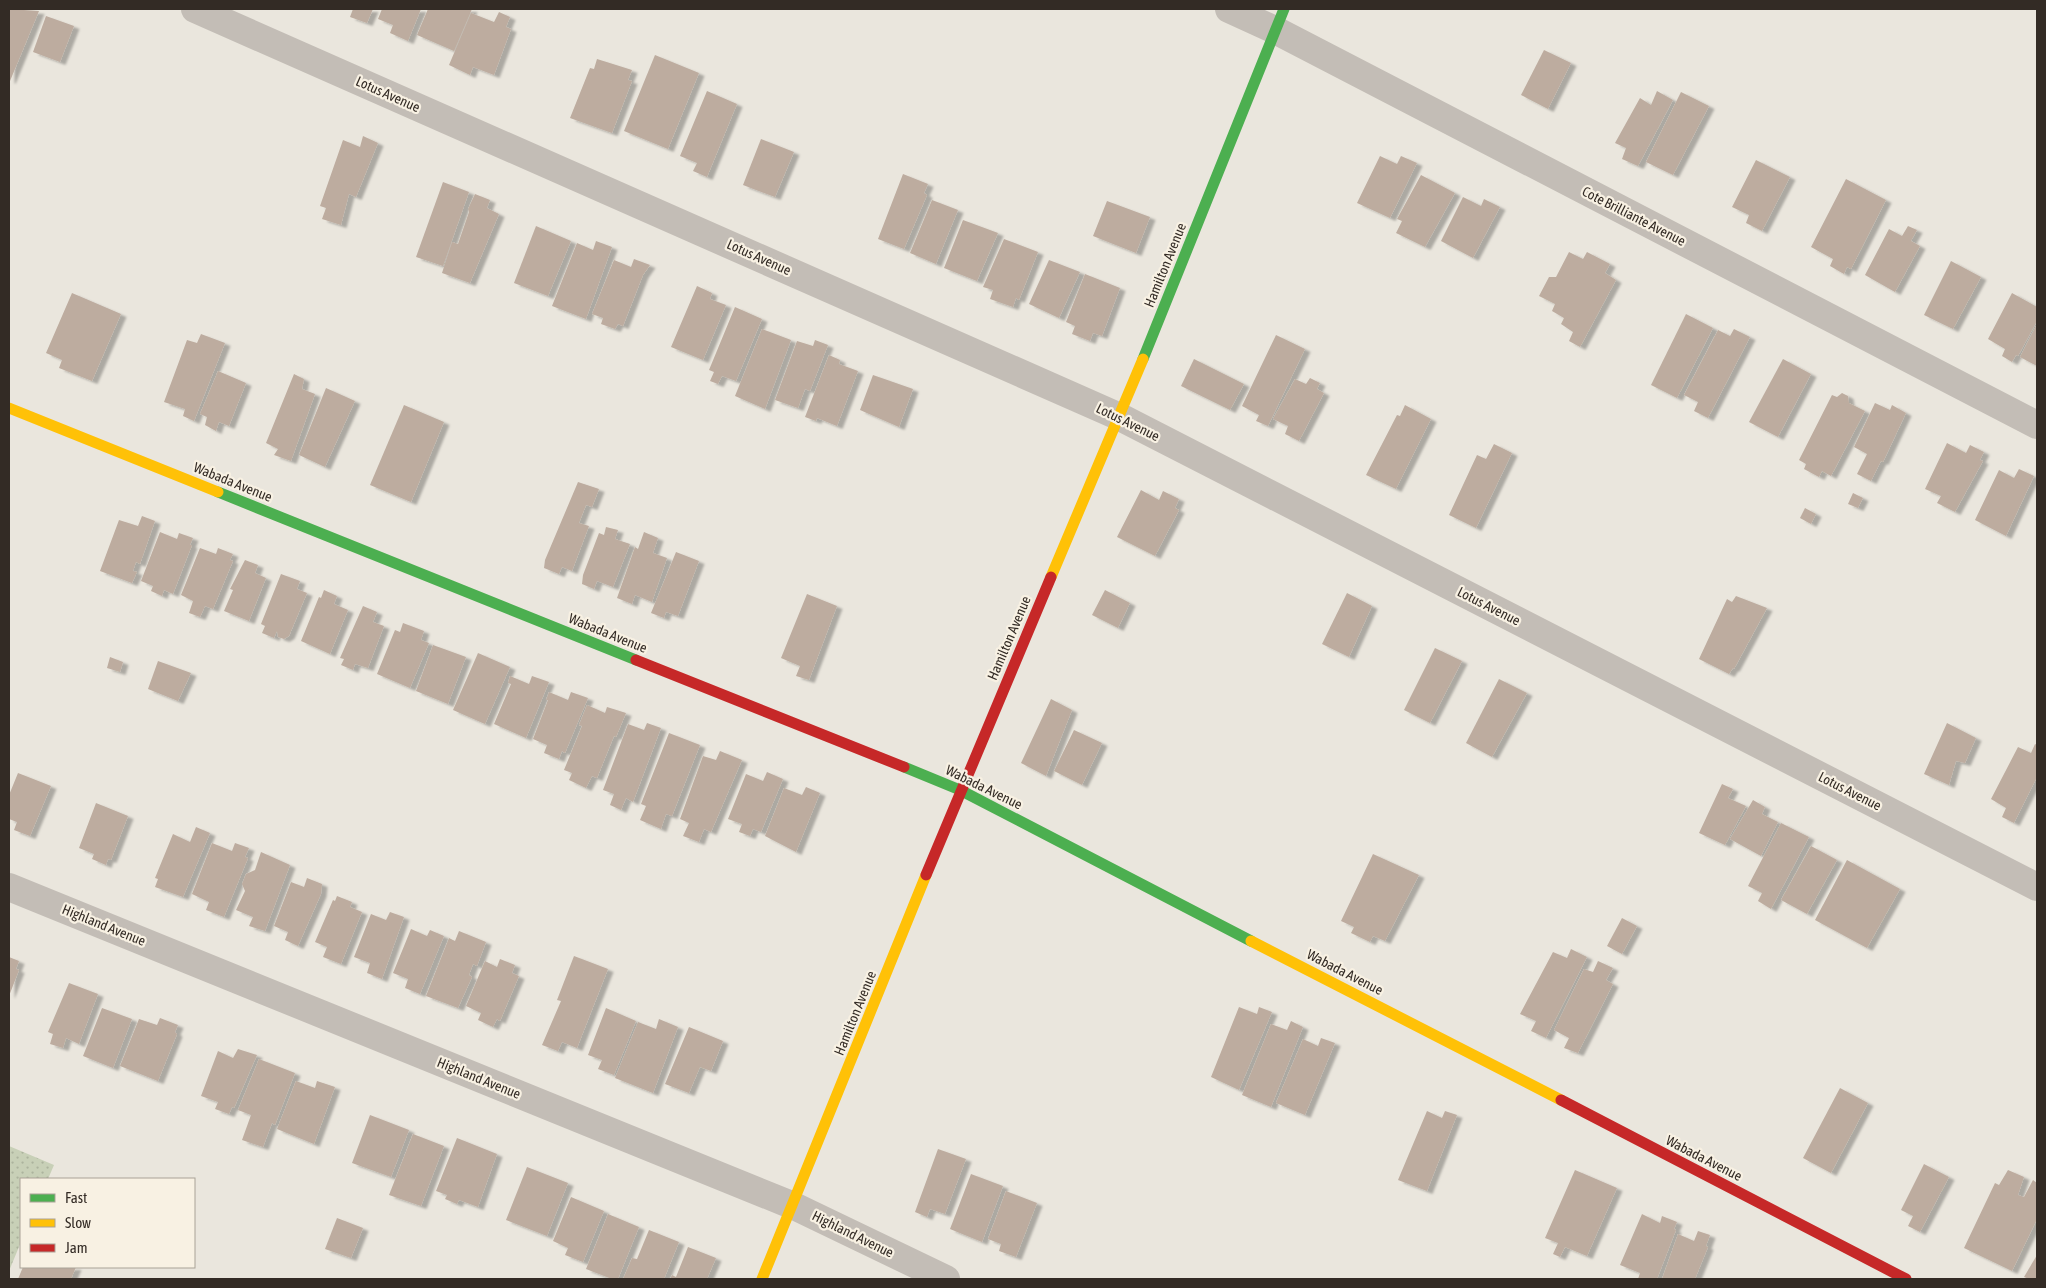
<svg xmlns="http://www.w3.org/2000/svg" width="2046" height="1288" font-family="'Asap Condensed',sans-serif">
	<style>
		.grass { fill: url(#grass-dots) }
		.building { fill: #bdac9f; filter: url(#shadow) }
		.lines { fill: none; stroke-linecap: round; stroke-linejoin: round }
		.street { stroke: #c3bdb6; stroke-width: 28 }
		.fast { stroke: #4caf50; stroke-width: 11 }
		.slow { stroke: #ffc107; stroke-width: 11 }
		.jam { stroke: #c62828; stroke-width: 11 }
		.labels { text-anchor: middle; stroke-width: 4.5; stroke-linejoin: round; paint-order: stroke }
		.street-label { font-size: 14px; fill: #332b25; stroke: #f8f1e3 }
	</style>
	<defs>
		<pattern id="grass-dots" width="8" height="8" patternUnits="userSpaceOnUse" patternTransform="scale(1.25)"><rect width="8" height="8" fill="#c8d0b7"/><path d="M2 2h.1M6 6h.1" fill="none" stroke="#acb39d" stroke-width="1.8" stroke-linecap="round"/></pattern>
		<filter id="shadow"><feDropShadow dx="5.5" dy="3" stdDeviation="1" flood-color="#0004"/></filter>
	</defs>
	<rect width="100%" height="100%" fill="#eae6dd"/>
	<path class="grass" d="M9,1146l45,19 -6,14h-27v63l-12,29z"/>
	<g class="building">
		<path d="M9,9l30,2 -29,70 -1,-1z"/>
		<path d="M353,9h20l-6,14 -17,-6z"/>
		<path d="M382,9h39l-13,32 -18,-8 3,-8 -15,-6z"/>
		<path d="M428,9h44l-18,42 -37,-16z"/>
		<path d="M499,12l11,5 -4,10 5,2 -17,46 -21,-8 -3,8 -21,-10 22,-52 23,9z"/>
		<path d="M46,16l28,10 -14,36 -27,-10z"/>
		<path d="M1544,50l27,13 -23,46 -27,-14z"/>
		<path d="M655,55l44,18 -31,76 -44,-18z"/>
		<path d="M597,59l35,11 -4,10 4,1 -20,52 -42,-15 20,-50 4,1z"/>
		<path d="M707,91l30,13 -30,73 -14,-6 4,-8 -17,-7z"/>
		<path d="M1657,91l16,9 -35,66 -16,-7 4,-11 -11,-5 25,-45 11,7z"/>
		<path d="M1681,92l28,14 -36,69 -27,-13z"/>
		<path d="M363,136l15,7 -22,54 -7,-3 -8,31 -19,-6 4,-11 -6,-2 23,-66 17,7z"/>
		<path d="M761,139l33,13 -19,45 -32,-12z"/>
		<path d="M1380,156l17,8 4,-8 16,7 -27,55 -33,-15z"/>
		<path d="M1756,160l34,17 -28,54 -16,-8 3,-8 -17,-8z"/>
		<path d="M903,174l25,10 -4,9 3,2 -23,54 -26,-10z"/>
		<path d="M1421,175l34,18 -30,54 -29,-14 6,-12 -5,-2z"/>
		<path d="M1846,179l40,21 -35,69 -4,-2 -3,7 -14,-8 3,-7 -22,-12z"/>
		<path d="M443,182l26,10 -26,74 -27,-9z"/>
		<path d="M475,194l15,6 -3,8 12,6 -29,69 -28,-10 10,-31 6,2 11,-32 -1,-3z"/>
		<path d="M1463,197l18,9 3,-7 16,8 -27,51 -32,-17z"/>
		<path d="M932,200l26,10 -22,54 -26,-11z"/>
		<path d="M1107,201l43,16 -14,36 -43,-17z"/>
		<path d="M963,220l35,13 -21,48 -33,-13z"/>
		<path d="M536,226l35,15 -23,55 -34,-13z"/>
		<path d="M1908,226l9,4 -6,11 9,5 -25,46 -30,-17 24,-46 13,7z"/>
		<path d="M1004,239l34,13 -19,48 -3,-2 -3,9 -23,-8 3,-9 -10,-3z"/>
		<path d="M596,241l16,6 -26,72 -34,-13 25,-63 16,7z"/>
		<path d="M1569,252l14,7 4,-7 23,12 -5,9 11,7 -36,67 -11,-6 4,-9 -12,-8 3,-6 -12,-7 3,-7 -16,-8 10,-19h7z"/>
		<path d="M634,259l16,6 -7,10 -20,51 -5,-2 -3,5 -14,-5 2,-6 -11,-4 22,-54 17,7z"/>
		<path d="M1049,260l31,12 -21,46 -30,-14z"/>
		<path d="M1951,261l30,16 -28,52 -29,-14z"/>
		<path d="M1085,274l35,14 -18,48 -9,-3 -3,8 -18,-7 3,-8 -9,-4z"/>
		<path d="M697,286l15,7 -2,6 16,6 -23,55 -32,-13z"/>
		<path d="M72,293l49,21 -29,67 -33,-13 3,-8 -16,-7z"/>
		<path d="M2012,293l25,14v14l-19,35 -2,-1 -4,7 -10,-6 3,-7 -17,-10z"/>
		<path d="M735,307l27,12 -26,62 -14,-5 -4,8 -8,-3 4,-9 -5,-2z"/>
		<path d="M1686,314l27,14 -36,70 -26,-13z"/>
		<path d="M2037,324v42l-17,-9z"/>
		<path d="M762,329l29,11 -26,69 -30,-13z"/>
		<path d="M1734,329l16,8 -42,81 -14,-7 4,-9 -14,-7 34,-65 12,6z"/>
		<path d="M201,334l24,9 -31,78 -11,-5 2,-7 -21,-7 23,-62 10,3z"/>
		<path d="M1276,335l29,14 -37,77 -12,-5 3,-6 -17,-9z"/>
		<path d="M815,340l13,5 -18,46 -5,-2 -7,19 -23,-8 22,-59 16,5z"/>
		<path d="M829,355l11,5 -1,4 19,7 -21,55 -20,-8 -1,3 -11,-4z"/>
		<path d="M1194,359l50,25 -14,26 -49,-24z"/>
		<path d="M1783,359l28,15 -33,63 -29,-15z"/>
		<path d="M218,371l28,12 -17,43 -10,-4 -3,9 -11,-6 2,-8 -7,-3z"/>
		<path d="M294,374l10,5 -2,10 13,5 -24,67 -17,-6 4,-6 -12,-6z"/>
		<path d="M873,375l40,14 -14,38 -39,-17z"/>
		<path d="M1310,378l10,5 -3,6 7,4 -25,48 -14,-7 3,-8 -15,-7 22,-40 11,5z"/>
		<path d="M326,388l29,13 -30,66 -26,-12z"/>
		<path d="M1842,393l6,3 1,7 16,8 -34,65 -9,-5 -3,6 -15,-8 2,-5 -7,-4 33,-65 5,2z"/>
		<path d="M1875,403l15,7 2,-5 14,8 -23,49 -2,-1 -10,20 -14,-7 10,-20 -13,-7z"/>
		<path d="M404,405l40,17 -33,80 -41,-17z"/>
		<path d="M1405,405l26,14 -35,70 -30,-14 31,-60 3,1z"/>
		<path d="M1947,443l19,10 4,-8 14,7 -4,8 3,1 -28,51 -18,-9 4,-7 -16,-7z"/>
		<path d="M1494,444l18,9 -36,75 -27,-13 28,-60 9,4z"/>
		<path d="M2019,469l15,7 -28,60 -31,-16 24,-50 15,8z"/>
		<path d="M578,482l21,7 -7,18 -6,-2 -7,18 10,3 -17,45 -10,-4 -3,7 -15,-6 1,-8z"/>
		<path d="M1141,490l18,10 4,-9 16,8 -4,9 4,2 -24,46 -38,-19z"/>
		<path d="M1853,493l10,5 -5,10 -10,-4z"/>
		<path d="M1805,508l11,6 -5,10 -11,-6z"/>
		<path d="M142,516l13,5 -15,43 -4,-2 -3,9 4,1 -5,11 -32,-12 19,-51 19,6z"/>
		<path d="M606,527l12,3 -3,9 15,5 -17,43 -16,-6 -3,8 -12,-5 1,-9 16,-42 5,2z"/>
		<path d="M160,532l17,7 2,-6 14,5 -3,7h2l-19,49 -9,-4 -2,6 -11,-5 2,-5 -12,-5z"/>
		<path d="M644,532l14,6 -5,15 14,5 -15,44 -17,-7 -3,9 -15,-6 18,-51 3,2z"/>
		<path d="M200,548l16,6 2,-6 15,6 -3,6 3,1 -20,48 -8,-3 -5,11 -11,-4 4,-12 -12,-6z"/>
		<path d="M676,552l23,9 -21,55 -12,-4 -2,6 -13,-5z"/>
		<path d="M245,560l13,5 -3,8 11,5 -17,43 -25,-10 9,-21 -3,-1z"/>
		<path d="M281,574l19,7 -3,8 10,4 -18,43 -5,3 -6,-2 -1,-6 -3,7 -12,-5 3,-7 -4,-2z"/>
		<path d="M324,590l13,6 -3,8 14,6 -18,44 -29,-13 18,-44 2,1z"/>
		<path d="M1105,590l25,13 -12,25 -26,-13z"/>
		<path d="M1347,593l25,13 -23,51 -27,-13z"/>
		<path d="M807,594l30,12 -28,74 -13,-4 4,-10 -19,-8z"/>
		<path d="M1736,596l31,12 -33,61 -1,-1 -4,6 -30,-15 28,-60 5,3z"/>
		<path d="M363,606l14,6 -4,10 11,4 -16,42 -13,-4 -2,6 -12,-5 3,-6 -4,-1z"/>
		<path d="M403,623l21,8 -3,9 8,3 -19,45 -33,-14 18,-44 5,2z"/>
		<path d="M433,645l33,12 -18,47 -32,-13z"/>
		<path d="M1435,648l27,13 -32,62 -26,-13z"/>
		<path d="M478,653l32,14 -25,57 -32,-14z"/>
		<path d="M110,657l13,5 -3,10 -13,-4z"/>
		<path d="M158,661l33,12 -13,28 -30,-12z"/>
		<path d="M510,676l19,8 3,-8 17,6 -23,56 -32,-14 17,-40 -3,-1z"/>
		<path d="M1499,679l28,14 -35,64 -26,-14z"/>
		<path d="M549,692l19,8 3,-8 17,6 -23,55 -3,-2 -3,8 -15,-6 3,-8 -14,-6 15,-39h-2z"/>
		<path d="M1051,699l21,11 -26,66 -25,-13z"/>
		<path d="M587,705l18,8 2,-6 19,6 -10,24 -2,-1 -17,42 -5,-2 -6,12 -17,-8 3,-7 -8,-3 18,-44 -3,-1z"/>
		<path d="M647,723l14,5 -28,74 -7,-4 -5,12 -11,-5 4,-11 -11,-4 25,-66 16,6z"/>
		<path d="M1947,723l29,15 -11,25 -9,-2 -7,24 -25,-11z"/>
		<path d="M1074,730l28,13 -20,42 -28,-14z"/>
		<path d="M669,733l31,12 -28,71 -6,-2 -5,15 -21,-9 6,-14 -5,-2z"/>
		<path d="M2035,744l2,1v32l-23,46 -12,-6 4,-9 -15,-9 27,-52 13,6z"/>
		<path d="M720,751l22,9 -31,72 -7,-3 -5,13 -16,-6 6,-13 -9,-4 23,-63 13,4z"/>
		<path d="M767,772l16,7 -22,53 -8,-3 -3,7 -11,-4 3,-8 -14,-5 18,-45 17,7z"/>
		<path d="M18,773l33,13 -21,50 -16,-6 3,-8 -8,-3v-24z"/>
		<path d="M1722,784l11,5 -5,9 18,8 -21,39 -26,-12z"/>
		<path d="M806,787l14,6 -24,59 -31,-16 19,-48 18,7z"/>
		<path d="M1753,800l12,7 -3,7 16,8 -17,34 -31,-17z"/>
		<path d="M96,803l32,13 -17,44 -3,-1 -2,6 -14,-6 2,-5 -15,-6z"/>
		<path d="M1781,823l28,14 -38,72 -13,-8 4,-8 -14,-7z"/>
		<path d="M196,827l14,6 -27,64 -28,-10 3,-8 -3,-1 18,-44 17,8z"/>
		<path d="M212,843l20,8 3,-8 14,5 -4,9 3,1 -24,59 -18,-7 3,-8 -17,-8z"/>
		<path d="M1811,846l26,14 -30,54 -26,-14z"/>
		<path d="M261,852l29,13 -25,66 -16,-5 4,-9 -17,-7 9,-19 -3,-7 4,-10 9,-4z"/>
		<path d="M1373,854l46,21 -34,66 -12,-5 -3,6 -19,-9 3,-6 -13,-6z"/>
		<path d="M1847,860l53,29 -33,59 -52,-28z"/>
		<path d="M307,878l15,6 -1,10 -23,52 -13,-6 3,-8 -14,-6 17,-44 13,5z"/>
		<path d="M337,896l15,6 -2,5 12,5 -21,52 -18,-7 4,-10 -12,-5 18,-42 2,1z"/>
		<path d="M390,912l14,5 -22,62 -15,-6 3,-10 -16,-6 17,-43 15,6z"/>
		<path d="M1622,918l15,8 -15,28 -15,-8z"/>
		<path d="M411,929l16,7 3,-6 14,6 -24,58 -15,-6 3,-9 -15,-6z"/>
		<path d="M459,931l27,11 -9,24 -4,-2 -4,11 3,2 -14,31 -32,-12 23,-58 6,3z"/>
		<path d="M1571,949l16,8 -41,81 -15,-7 5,-10 -16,-7 33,-62 14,6z"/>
		<path d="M574,956l34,13 -31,79 -15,-6 -4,9 -16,-6 19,-44 -4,-1z"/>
		<path d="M9,957l10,4 -3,8 3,1 -10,26z"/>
		<path d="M500,959l15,6 -3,8 7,3 -19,45 -3,-2 -4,8 -15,-7 3,-7 -15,-7 19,-45 12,6z"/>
		<path d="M1598,961l15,7 -7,12 7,4 -35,69 -14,-5 5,-10 -15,-8 30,-61 9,3z"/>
		<path d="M69,983l29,11 -19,50 -13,-6 -3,10 -13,-4 3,-10 -5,-2z"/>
		<path d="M1239,1007l18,7 2,-7 13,5 -33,78 -28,-13z"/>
		<path d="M102,1008l30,11 -19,49 -30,-12z"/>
		<path d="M606,1008l30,13 -22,54 -16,-6 4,-9 -14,-5z"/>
		<path d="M160,1018l18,7 -3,7 2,2 -19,47 -38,-15 19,-47 18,6z"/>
		<path d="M659,1019l19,8 -25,66 -38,-15 23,-56 18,7z"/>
		<path d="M1291,1021l12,6 -32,80 -29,-12 29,-71 16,6z"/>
		<path d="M689,1027l34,14 -12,30 -11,-4 -11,26 -24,-9z"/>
		<path d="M1321,1038l14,5 -30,72 -29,-12 27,-64 15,7z"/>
		<path d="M238,1049l19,6 -23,53 -2,-1 -3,7 -14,-5 3,-7 -17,-6 17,-45 15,7z"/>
		<path d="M259,1059l36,14 -20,52 -3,-2 -9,24 -21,-7 9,-25 -13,-5z"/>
		<path d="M296,1081l19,7 2,-7 18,6 -21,57 -37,-15z"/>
		<path d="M1840,1088l28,15 -37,70 -28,-15z"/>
		<path d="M1427,1111l15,7 3,-7 12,4 -30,76 -29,-11z"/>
		<path d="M370,1115l39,15 -18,47 -39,-14z"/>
		<path d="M413,1134l31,12 -23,60 -32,-11z"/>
		<path d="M457,1138l40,16 -19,53 -19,-7 -2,4 -12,-5 2,-4 -11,-4z"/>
		<path d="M938,1149l28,10 -21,55 -15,-5 -3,8 -12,-5z"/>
		<path d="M1924,1164l25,13 -29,55 -12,-6 5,-10 -12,-6z"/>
		<path d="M527,1167l41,16 -21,53 -41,-16z"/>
		<path d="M1575,1170l42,18 -30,68 -22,-9 -5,10 -7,-3 5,-11 -13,-5z"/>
		<path d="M2008,1170l16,7 -6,18 6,2 9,-17 4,3v36l-25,52 -48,-23 31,-65 4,2z"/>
		<path d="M971,1174l32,12 -21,56 -32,-13z"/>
		<path d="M1006,1191l31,12 -21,54 -17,-6 2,-7 -13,-5z"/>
		<path d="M571,1197l33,14 -21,51 -18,-7 3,-7 -15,-7z"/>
		<path d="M608,1214l31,13 -21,52h-6l-26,-10z"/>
		<path d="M1642,1214l18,9 2,-7 15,6 -3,7 2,1 -19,49h-19l2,-6 -20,-8z"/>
		<path d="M337,1218l26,10 -12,30 -26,-9z"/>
		<path d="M649,1230l30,12 -15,37h-41l9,-21 5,1z"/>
		<path d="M1698,1231l12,4 -4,11 2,1 -13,32h-33l16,-45 16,7z"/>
		<path d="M688,1247l28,11 -9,21h-37l2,-4 4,2z"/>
		<path d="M2037,1255v24h-8l-5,-2z"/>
		<path d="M23,1267h53l-5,12h-53z"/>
	</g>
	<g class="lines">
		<g class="street">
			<path d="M195,9l925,408 917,470"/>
			<path d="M1229,9l46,21 762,395"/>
			<path d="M9,887l785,319 152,73"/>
		</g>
		<g class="fast">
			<path d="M1143,359l141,-350"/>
			<path d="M218,492l418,168"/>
			<path d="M904,767l56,23 291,151"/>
		</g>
		<g class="slow">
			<path d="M9,408l209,84"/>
			<path d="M1051,577l92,-218"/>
			<path d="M1251,941l310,159"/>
			<path d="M762,1279l164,-404"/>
		</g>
		<g class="jam">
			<path d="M636,660l268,107"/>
			<path d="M926,875l125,-298"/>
			<path d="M1561,1100l345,179"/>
		</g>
	</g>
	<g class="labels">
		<g class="street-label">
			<text transform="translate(388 94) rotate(24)" y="5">Lotus Avenue</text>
			<text transform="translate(1634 216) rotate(27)" y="5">Cote Brilliante Avenue</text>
			<text transform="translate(759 257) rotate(24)" y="5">Lotus Avenue</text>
			<text transform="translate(1165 265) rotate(-68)" y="5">Hamilton Avenue</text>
			<text transform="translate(1128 422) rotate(26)" y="5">Lotus Avenue</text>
			<text transform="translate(233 482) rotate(22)" y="5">Wabada Avenue</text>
			<text transform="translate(1489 606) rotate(27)" y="5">Lotus Avenue</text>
			<text transform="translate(608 633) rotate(22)" y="5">Wabada Avenue</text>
			<text transform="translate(1009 638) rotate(-67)" y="5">Hamilton Avenue</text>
			<text transform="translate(984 787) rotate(26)" y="5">Wabada Avenue</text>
			<text transform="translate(1850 791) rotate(27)" y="5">Lotus Avenue</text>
			<text transform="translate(104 925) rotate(22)" y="5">Highland Avenue</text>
			<text transform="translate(1345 972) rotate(27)" y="5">Wabada Avenue</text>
			<text transform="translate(855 1013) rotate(-68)" y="5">Hamilton Avenue</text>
			<text transform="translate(479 1078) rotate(22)" y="5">Highland Avenue</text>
			<text transform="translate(1704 1158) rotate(27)" y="5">Wabada Avenue</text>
			<text transform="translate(853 1234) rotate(26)" y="5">Highland Avenue</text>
		</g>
	</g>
	<rect width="2046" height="1288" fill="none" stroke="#332b25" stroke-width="20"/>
	<rect x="20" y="1178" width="175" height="90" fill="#f8f1e3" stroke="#a9a297"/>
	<rect x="30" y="1194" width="25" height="8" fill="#4caf50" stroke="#a9a297"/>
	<text x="65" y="1203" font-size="15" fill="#332b25">Fast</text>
	<rect x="30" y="1219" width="25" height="8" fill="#ffc107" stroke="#a9a297"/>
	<text x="65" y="1228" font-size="15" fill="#332b25">Slow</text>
	<rect x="30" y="1244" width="25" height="8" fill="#c62828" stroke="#a9a297"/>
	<text x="65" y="1253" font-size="15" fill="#332b25">Jam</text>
</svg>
